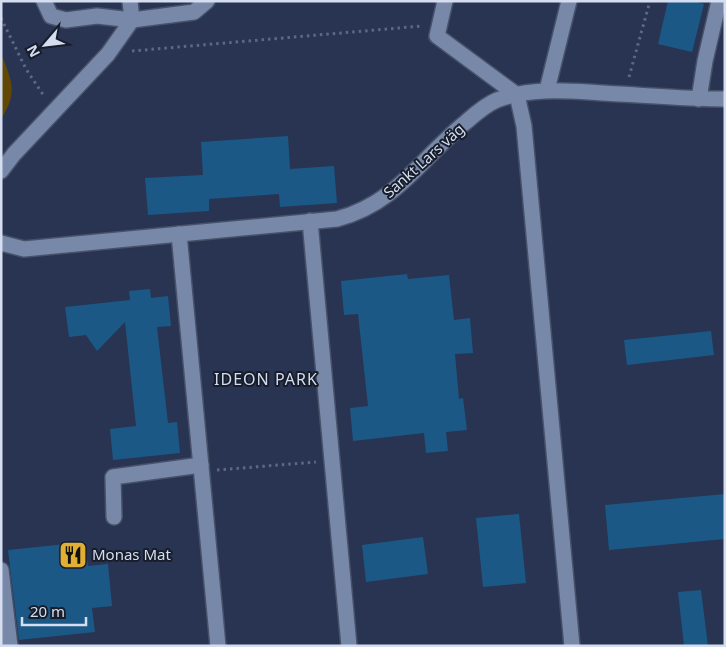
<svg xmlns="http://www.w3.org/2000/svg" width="726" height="647" font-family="'Noto Sans',sans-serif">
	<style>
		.green { fill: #614806 }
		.building { fill: #1c5886 }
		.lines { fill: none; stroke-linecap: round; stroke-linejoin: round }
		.minor-casing { stroke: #47526a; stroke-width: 18 }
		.path { stroke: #5d6882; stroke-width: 3; stroke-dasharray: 2.5 4; stroke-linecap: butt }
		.minor { stroke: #7888a9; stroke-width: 15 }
		.labels { text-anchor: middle; stroke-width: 4; stroke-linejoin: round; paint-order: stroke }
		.street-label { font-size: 15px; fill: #d5def1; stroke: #171d2a }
		.poi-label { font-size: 15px; fill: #d5def1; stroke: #171d2a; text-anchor: start }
		.neighbourhood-label { font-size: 16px; letter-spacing: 1px; fill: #d5def1; stroke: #171d2a }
	</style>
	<rect width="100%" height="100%" fill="#283451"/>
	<path class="green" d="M1,53c10,27 18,39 0,66z"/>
	<g class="building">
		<path d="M668,1h26l10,3 -12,48 -34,-8z"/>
		<path d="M288,136l2,33 44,-3 3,37 -57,4 -1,-13 -70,5v12l-61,4 -3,-37 58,-3 -2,-33z"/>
		<path d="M407,274l1,5 41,-4 5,45 16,-2 3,35 -18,1 4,45 4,-1 4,32 -21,2 2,19 -22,2 -2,-20 -71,8 -3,-33 18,-2 -10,-92 -14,1 -3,-34z"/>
		<path d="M150,289l1,9 17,-2 3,30 -14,1 11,96 9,-1 3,31 -67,7 -3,-31 26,-3 -11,-104 -28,29 -11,-16 -17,2 -4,-30 65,-7 -1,-9z"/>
		<path d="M711,331l3,24 -87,10 -3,-25z"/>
		<path d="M725,494v45l-116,11 -4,-45z"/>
		<path d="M519,514l7,69 -43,4 -7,-69z"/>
		<path d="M423,537l5,37 -62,8 -4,-37z"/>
		<path d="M85,542l3,24 20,-2 4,42 -20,2 3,24 -76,8 -11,-90z"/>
		<path d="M701,590l7,56h-24l-6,-54z"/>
	</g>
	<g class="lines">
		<defs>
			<g id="minor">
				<path d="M44,1l7,15 15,4 31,-4 35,4 -2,-19"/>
				<path d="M445,1l-8,35 80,59 7,31 48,520"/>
				<path d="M547,90l22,-89"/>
				<path d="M699,99l6,-38 14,-60"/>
				<path d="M1,171l13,-17 94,-100 24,-34 62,-8 13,-11"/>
				<path d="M310,221l39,425"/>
				<path d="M179,234l39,412"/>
				<path d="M1,243l23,6 313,-30c60,-16 84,-61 129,-97 9,-8 19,-17 31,-22 34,-13 71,-9 106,-7 40,2 81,6 122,6"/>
				<path d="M114,517l-1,-40 88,-12"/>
				<path d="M1,570l9,76"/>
			</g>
		</defs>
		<use href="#minor" class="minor-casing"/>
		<g class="path">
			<path d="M1,18l25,51 18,27"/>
			<path d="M132,51l290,-25"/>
			<path d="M629,77l21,-76"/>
			<path d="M217,470l99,-8"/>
		</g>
		<use href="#minor" class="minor"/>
	</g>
	<defs>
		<symbol id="restaurant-square" viewBox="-11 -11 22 22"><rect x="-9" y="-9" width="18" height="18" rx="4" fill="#e1af34" stroke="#171d2a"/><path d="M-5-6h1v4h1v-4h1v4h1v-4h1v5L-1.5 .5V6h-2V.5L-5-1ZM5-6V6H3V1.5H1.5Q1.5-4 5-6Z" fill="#111"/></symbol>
	</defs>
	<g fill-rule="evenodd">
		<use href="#restaurant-square" x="57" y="539" width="32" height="32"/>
	</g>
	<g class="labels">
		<g class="street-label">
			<text transform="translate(424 161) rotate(-42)" y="5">Sankt Lars väg</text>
		</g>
		<g class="poi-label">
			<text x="92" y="560">Monas Mat</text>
		</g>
		<g class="neighbourhood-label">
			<text x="266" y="385">IDEON PARK</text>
		</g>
	</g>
	<rect width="726" height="647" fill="none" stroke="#d5def1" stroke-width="5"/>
	<g transform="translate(45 45) rotate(242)" stroke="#171d2a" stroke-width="4" paint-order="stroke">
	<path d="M0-4L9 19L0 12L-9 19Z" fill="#d5def1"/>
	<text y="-8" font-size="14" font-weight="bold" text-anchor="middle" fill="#d5def1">N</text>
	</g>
	<path d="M22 617v8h64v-8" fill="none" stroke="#d5def1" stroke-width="2.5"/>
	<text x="30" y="617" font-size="15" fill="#d5def1" stroke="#171d2a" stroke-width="4" paint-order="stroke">20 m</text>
</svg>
